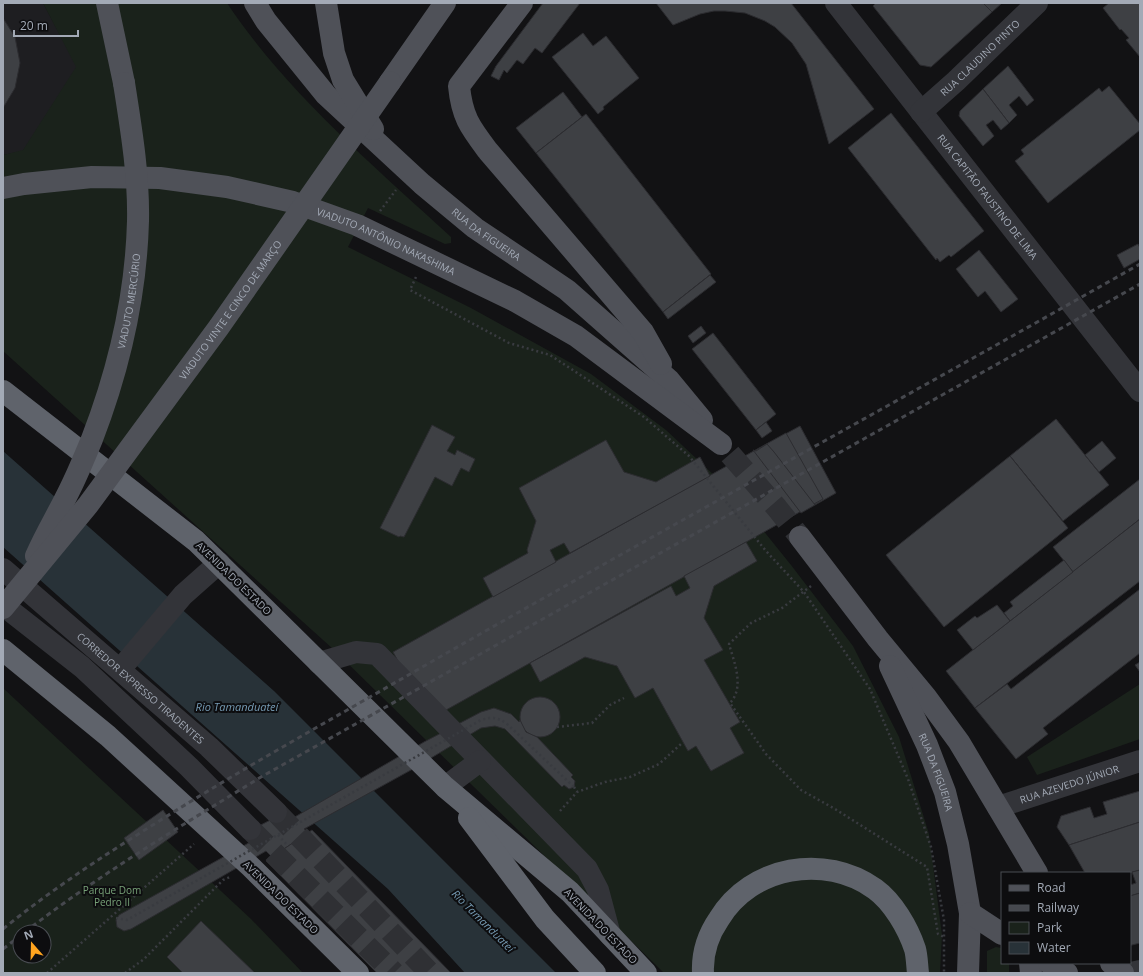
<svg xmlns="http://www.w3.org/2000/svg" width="1143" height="976" font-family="'Open Sans',sans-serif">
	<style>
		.built { fill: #1e1e21 }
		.green { fill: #1a221b; fill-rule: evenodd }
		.water { fill: #283238 }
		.building { fill: #3e4044; stroke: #2c2c30 }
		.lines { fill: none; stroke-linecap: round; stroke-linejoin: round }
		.minor-tunnel { stroke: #2f3034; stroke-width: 22; stroke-dasharray: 22 11; stroke-linecap: butt }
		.major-tunnel { stroke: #2f3034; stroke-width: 22; stroke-dasharray: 22 11; stroke-linecap: butt }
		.path { stroke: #393b40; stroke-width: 2.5; stroke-dasharray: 2 3; stroke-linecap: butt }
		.minor { stroke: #333439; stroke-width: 22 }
		.major { stroke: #4f5158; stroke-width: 22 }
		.highway { stroke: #5f636b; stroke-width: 22 }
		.rail { stroke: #46484e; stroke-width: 3; stroke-dasharray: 5 4; stroke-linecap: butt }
		.path-bridge { stroke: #393b40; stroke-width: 2.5; stroke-dasharray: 2 3; stroke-linecap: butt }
		.major-bridge { stroke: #4f5158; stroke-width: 22 }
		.labels { text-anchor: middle; stroke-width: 4; stroke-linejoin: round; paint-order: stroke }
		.street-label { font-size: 10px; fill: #a3aab6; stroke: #0d0d0f }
		.park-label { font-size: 10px; fill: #78a278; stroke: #0d0d0f }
		.water-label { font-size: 11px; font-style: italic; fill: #769bb4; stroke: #0d0d0f }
	</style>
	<rect width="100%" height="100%" fill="#121214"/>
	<path class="built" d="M3,3h40l34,64 -54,84 -20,4z"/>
	<g class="green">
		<path d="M43,3h184c61,91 145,161 224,234v6l-6,1 -77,-36 -20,39 123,61 120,66 75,56 67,63 58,72 62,81 46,91 30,97 13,101 -2,38h-276l-331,-324 -330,-298v-196l20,-5 53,-83z"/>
		<path d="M1140,684v55l-103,36 -10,-18z"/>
		<path d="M3,688l248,231 52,54h-300zM20,932h24v24h-24z"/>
		<path d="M996,947l6,1v15h7v10h-22v-22z"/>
	</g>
	<path class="water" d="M3,451l271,240 282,282h-91l-77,-84 -385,-342z"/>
	<g class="building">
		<path d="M543,3h37l-38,50 -7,-5 -12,16 -6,-4 -10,13 -3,-3 -5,10 -8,-4 5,-10z"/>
		<path d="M656,3h135l83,106 -45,35 -23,-80 -14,-21 -17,-16 -10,-6 -20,-8 -20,-2h-11l-14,3 -27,11z"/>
		<path d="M876,3h107l9,9 -61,55 -11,-2 -47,-59z"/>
		<path d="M983,3h19l-10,9z"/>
		<path d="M1109,3h31v54l-14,-17 3,-2 -8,-9 -1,1 -17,-22z"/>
		<path d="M3,18l12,19 5,26 -5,25 -12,20z"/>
		<path d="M583,33l10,13 13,-10 33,42 -36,29 1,2 -6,5 -46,-57z"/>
		<path d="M1008,66l26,34 -7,6 -8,-10 -10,9 8,10 -8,8 -26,-34z"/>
		<path d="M1109,86l31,38v6l-92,73 -33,-42 9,-7 -3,-4 78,-62 3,4z"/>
		<path d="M983,89l26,34 -8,7 -8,-10 -7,5 8,11 -11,10 -24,-30 1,-5z"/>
		<path d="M563,92l19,25 -46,36 -20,-25z"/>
		<path d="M891,113l93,118 -33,26 -2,-2 -9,7 -3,-4 -1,2 -88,-112z"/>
		<path d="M586,114l125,160 -48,38 -127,-159z"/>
		<path d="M1138,244l2,4v11l-16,9 -7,-13z"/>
		<path d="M979,250l39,49 -17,13 -16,-21 -7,6 -22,-28z"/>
		<path d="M710,275l6,7 -48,37 -5,-7z"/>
		<path d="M701,326l5,7 -13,10 -5,-7z"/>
		<path d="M713,333l63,81 -20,16 -64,-81z"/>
		<path d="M1056,419l53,66 -46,36 -53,-65z"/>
		<path d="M766,422l6,9 -10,7 -6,-8z"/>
		<path d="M432,425l23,12 -8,14 8,4 2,-5 18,9 -6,13 -8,-4 -9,18 -17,-9 -31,60 -4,-1 -1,1 -19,-9z"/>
		<path d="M800,426l36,67 -21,12 -48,-61z"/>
		<path d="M786,433l37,66 -393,220 -37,-67z"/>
		<path d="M606,440l18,32 32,10 44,-25 10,19 -140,77 -6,-10 -14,7 6,12 -63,35 -10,-19 45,-25 -1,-3 9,-29 -17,-33z"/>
		<path d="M1102,441l14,17 -17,14 -14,-17z"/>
		<path d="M767,444l7,8 41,53 -14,8 -48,-63 3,1z"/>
		<path d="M1010,456l58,72 -124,99 -58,-72z"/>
		<path d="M1140,479v40l-67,53 -20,-25z"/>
		<path d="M1140,519v62l-165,127 -29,-37z"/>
		<path d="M746,542l11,19 -43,25 -10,32 19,32 -19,10 36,62 -10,6 14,25 -33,18 -15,-25 -8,5 -35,-63 -18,10 -18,-32 -32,-9 -45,25 -10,-19 141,-77 5,10 14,-8 -6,-12z"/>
		<path d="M1064,560l9,12 -63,49 -6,-8 9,-7 -3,-4z"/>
		<path d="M1140,589v64l-97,75 5,6 -32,25 -41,-51 32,-24 4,5z"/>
		<path d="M997,605l13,16 -37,29 -16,-20 18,-14 2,2z"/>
		<path d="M1140,662v10l-5,-7z"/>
		<circle cx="540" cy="717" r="20"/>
		<path d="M494,708l17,6 8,8 1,-2 6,12 11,5 36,38 -2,2 4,4 -1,6 -5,2 -5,-4 -2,2 -57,-58 -10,-3 -14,2 -70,42 -107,59 4,4 -36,24 -6,-6 -135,78 -7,2 -7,-4 -1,-7 3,-5 135,-75 -7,-8 39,-20 7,6 131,-76 57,-30z"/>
		<path d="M1140,791v31l-71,23 -12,-18 4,-11 29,-9 4,11 13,-4 -4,-12z"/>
		<path d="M163,810l15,22 -39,28 -15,-22z"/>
		<path d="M1140,822v48l-10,3h-45l-16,-28z"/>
		<path d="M312,830l139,143h-74l-111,-112z"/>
		<path d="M1140,870v23l-10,3v-11l6,-2 -4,-11z"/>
		<path d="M1140,893v50l-8,2h-2v-49z"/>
		<path d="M201,921l54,52h-72l-16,-16z"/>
	</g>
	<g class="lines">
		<g class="minor-tunnel">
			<path d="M276,812l154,161"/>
			<path d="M250,829l144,144"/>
		</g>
		<path class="major-tunnel" d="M730,454l47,54 23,29"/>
		<g class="path">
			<path d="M380,211l16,-21"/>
			<path d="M416,277l-6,13 99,53 41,12 94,62 45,39 77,95 38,41 66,97 38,90 23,68 13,73v53"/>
			<path d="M811,586l-29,22 -31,15 -22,21c5,18 16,43 1,59l36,51 35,36 34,19 92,58 11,67 6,3"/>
			<path d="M557,727l35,-4 18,-18 14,-7"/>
			<path d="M574,787l3,5"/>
			<path d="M560,811l17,-19 28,-10 25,-5 29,-13 22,-20"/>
			<path d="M278,835l10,11"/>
			<path d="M47,973l147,-129"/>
			<path d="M125,973l19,-14 79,-79 7,-3"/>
		</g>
		<g class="minor">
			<path id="s1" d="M836,3l304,388"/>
			<path id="s2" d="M921,112l35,-31 81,-78"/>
			<path id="s3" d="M3,569l206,178 67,65"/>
			<path d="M3,605l79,62 107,100 61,62"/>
			<path d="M319,663l37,-11 21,2 210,215 11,21 12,45"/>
			<path d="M123,666l60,-71 36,-32"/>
			<path d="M445,787l35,-26"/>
			<path id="s4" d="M998,807l142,-46"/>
			<path d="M1131,973l9,-2"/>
		</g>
		<g class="major">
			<path d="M107,3l17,80"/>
			<path id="s5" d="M255,3l11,18 60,74 96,89 53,44 92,62 102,90 33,40"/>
			<path d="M326,3l8,50 9,27 30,49"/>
			<path d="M522,3l-63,83c3,31 11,41 29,65l155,181 18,32"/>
			<path d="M390,82l55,-79"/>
			<path id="s6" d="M3,188l21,-4 68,-7 68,1 67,9 66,15 64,23 158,76 61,35 145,108"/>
			<path d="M800,537l78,102 48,58 33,45 78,131"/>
			<path id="s7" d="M890,666l37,79 18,47 13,52 12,69 -2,60"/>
			<path d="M970,913l32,21"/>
			<path d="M1030,963l1,10"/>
			<path d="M1049,963l18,10"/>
			<path d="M1111,963l12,10"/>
		</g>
		<g class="highway">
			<path d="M3,391l193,150 249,246 125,105 76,81"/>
			<path d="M3,650l105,86 143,131 107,106"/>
			<path d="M469,818l76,101 50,54"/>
			<path d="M703,973c-1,-20 5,-38 16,-54 32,-53 106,-66 156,-30 18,13 33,39 40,60 2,7 2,16 3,24"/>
		</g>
		<g class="rail">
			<path d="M3,929c48,-39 100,-73 153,-106 87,-55 178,-105 268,-157 238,-136 478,-267 716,-402"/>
			<path d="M25,932c75,-58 156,-106 236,-155l879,-493"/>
			<path d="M3,949l17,-13"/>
		</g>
		<path class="path-bridge" d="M116,918l11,2 354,-200c10,-3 16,-3 25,3l68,64"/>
		<g class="major-bridge">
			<path id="s8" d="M36,556c10,-23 23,-44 34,-67 8,-16 15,-33 22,-50 27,-70 44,-143 46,-218 1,-46 -7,-93 -14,-138"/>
			<path id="s9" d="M3,608l85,-103 131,-178 171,-245"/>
		</g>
	</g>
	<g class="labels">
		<g class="street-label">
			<text dy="4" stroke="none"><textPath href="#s2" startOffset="80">RUA CLAUDINO PINTO</textPath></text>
			<text dy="4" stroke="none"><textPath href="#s1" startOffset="246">RUA CAPITÃO FAUSTINO DE LIMA</textPath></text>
			<text dy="4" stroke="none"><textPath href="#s5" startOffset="329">RUA DA FIGUEIRA</textPath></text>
			<text dy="4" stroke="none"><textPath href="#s6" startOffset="394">VIADUTO ANTÔNIO NAKASHIMA</textPath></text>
			<text dy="4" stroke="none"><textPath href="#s8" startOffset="273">VIADUTO MERCÚRIO</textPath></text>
			<text dy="4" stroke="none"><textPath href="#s9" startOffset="375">VIADUTO VINTE E CINCO DE MARÇO</textPath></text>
			<text transform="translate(234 578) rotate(44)" y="4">AVENIDA DO ESTADO</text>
			<text dy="4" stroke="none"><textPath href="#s3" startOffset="182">CORREDOR EXPRESSO TIRADENTES</textPath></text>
			<text dy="4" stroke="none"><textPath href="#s7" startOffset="116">RUA DA FIGUEIRA</textPath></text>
			<text dy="4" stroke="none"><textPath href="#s4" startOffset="75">RUA AZEVEDO JÚNIOR</textPath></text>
			<text transform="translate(281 897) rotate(44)" y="4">AVENIDA DO ESTADO</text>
			<text transform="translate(601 926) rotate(46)" y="4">AVENIDA DO ESTADO</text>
		</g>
		<g class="park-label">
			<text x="112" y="894">Parque Dom<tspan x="112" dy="12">Pedro II</tspan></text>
		</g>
		<g class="water-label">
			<text x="237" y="711">Rio Tamanduateí</text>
			<text transform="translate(483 921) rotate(45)" y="4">Rio Tamanduateí</text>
		</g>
	</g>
	<rect width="1143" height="976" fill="none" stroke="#a3aab6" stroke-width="8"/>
	<rect x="1001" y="872" width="130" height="92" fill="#0d0d0f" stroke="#494c52"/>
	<rect x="1009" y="885" width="20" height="6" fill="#4f5158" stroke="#494c52"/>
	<text x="1037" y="892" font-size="12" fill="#a3aab6">Road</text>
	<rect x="1009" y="905" width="20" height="6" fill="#46484e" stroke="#494c52"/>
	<text x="1037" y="912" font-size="12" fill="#a3aab6">Railway</text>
	<rect x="1009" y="922" width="20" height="12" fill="#1a221b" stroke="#494c52"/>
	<text x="1037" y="932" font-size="12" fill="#a3aab6">Park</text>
	<rect x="1009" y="942" width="20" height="12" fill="#283238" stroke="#494c52"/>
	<text x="1037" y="952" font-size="12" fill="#a3aab6">Water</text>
	<g transform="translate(32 944) rotate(340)"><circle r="19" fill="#0d0d0f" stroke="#494c52"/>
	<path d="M0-3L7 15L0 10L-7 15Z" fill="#ffa41f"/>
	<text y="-6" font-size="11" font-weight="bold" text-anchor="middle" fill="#a3aab6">N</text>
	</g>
	<path d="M14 30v6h64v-6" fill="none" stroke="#a3aab6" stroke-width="2"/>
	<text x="20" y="30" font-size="12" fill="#a3aab6" stroke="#0d0d0f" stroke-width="3" paint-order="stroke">20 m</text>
</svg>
